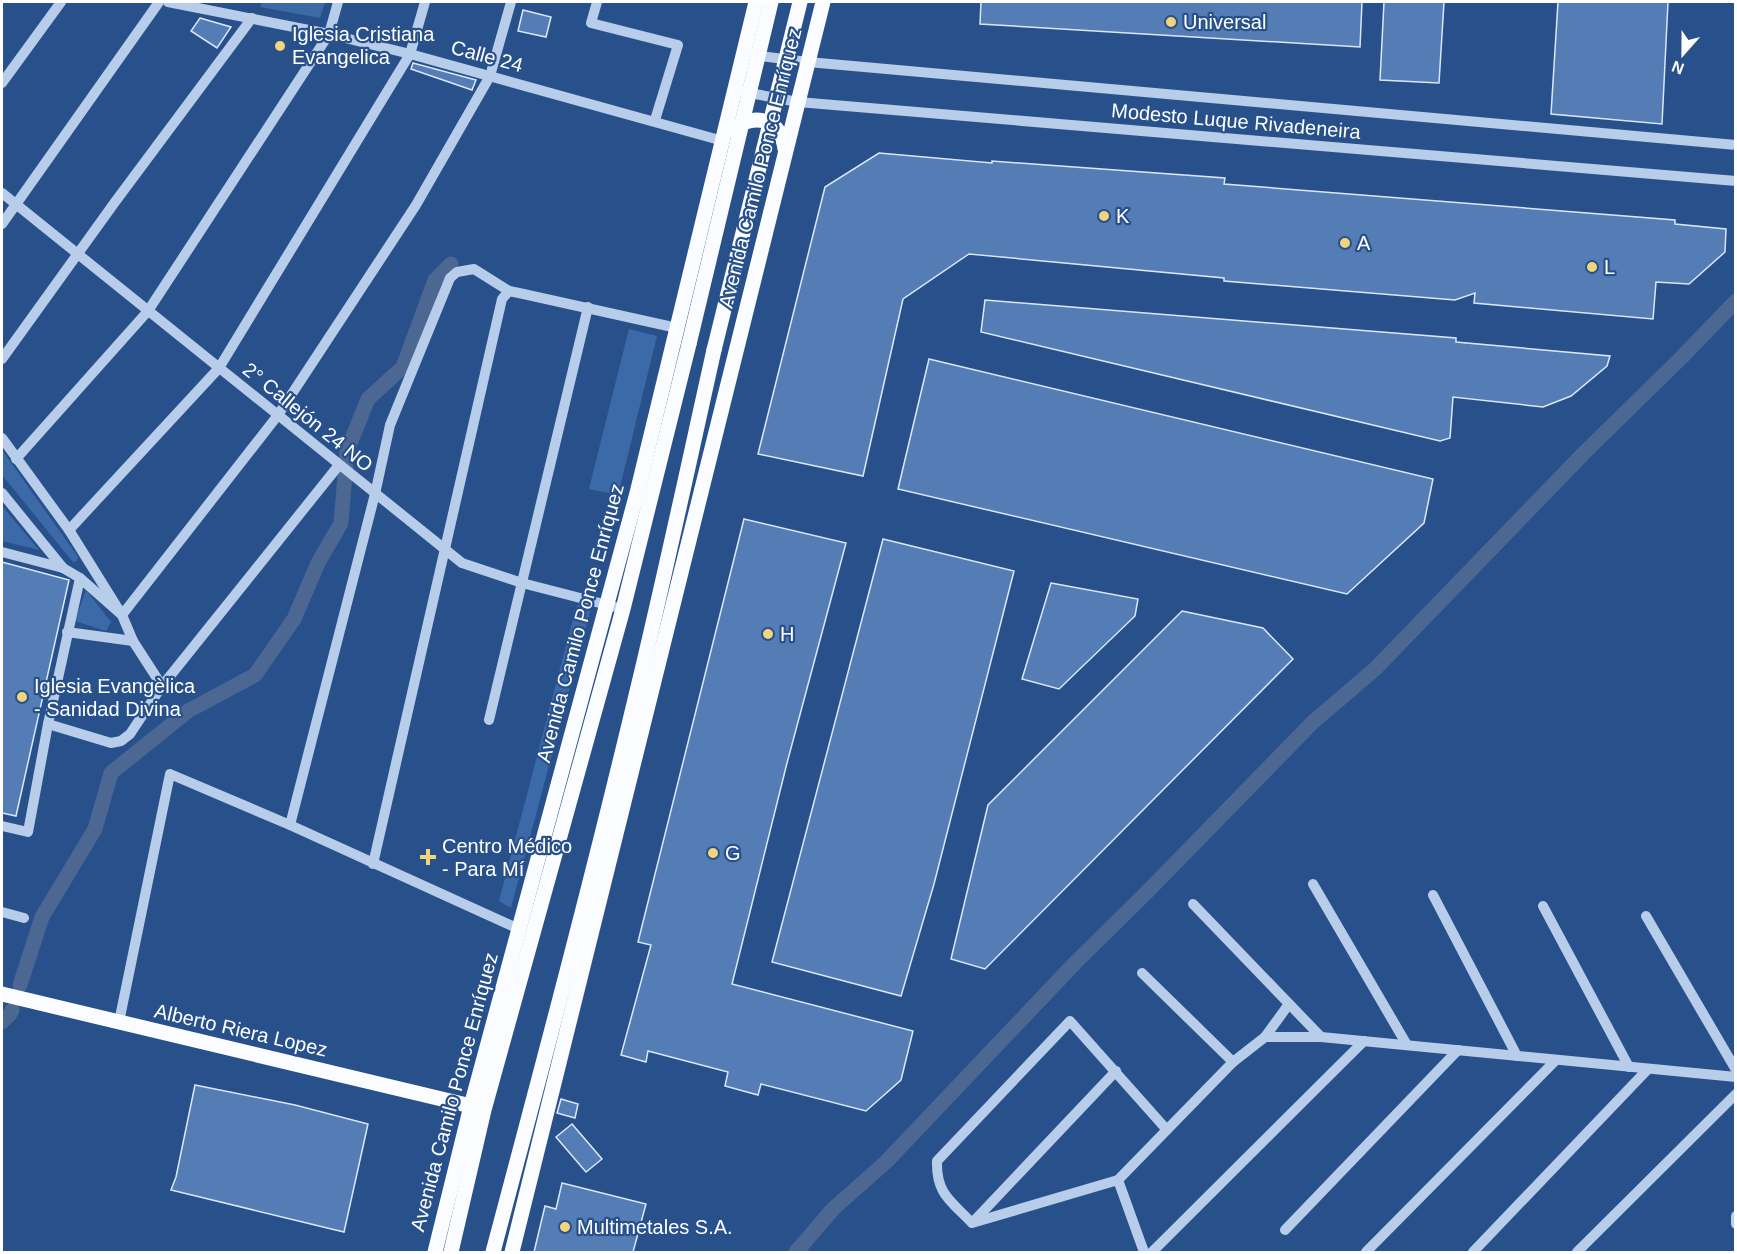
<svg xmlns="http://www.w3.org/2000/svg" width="1737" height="1254" font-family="Helvetica,sans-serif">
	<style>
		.green { fill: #3c6aa9 }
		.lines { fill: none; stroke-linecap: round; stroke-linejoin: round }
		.canal { stroke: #4b6792; stroke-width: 15 }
		.building { fill: #547cb5; stroke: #dbe7f8; stroke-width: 1.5 }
		.minor { stroke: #b7cdea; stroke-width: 10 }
		.major { stroke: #fafcff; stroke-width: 15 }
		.major-bridge { stroke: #fafcff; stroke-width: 15 }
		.poi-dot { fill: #f2d47d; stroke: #28518c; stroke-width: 2 }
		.labels { text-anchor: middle; stroke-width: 4.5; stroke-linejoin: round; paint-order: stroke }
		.poi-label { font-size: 20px; fill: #fff; stroke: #28518c; text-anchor: start }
		.street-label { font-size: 20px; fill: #fff; stroke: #28518c }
	</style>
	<rect width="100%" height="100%" fill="#28518c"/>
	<g class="green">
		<path d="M262,2h63l-5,16 -60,-11z"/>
		<path d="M629,329l28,7 -39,159 -29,-6z"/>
		<path d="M2,450l76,107 -1,4 -4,1 -71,-87z"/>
		<path d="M2,506l37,44 -37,-9z"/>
		<path d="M86,590l25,32 -5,9 -31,-10z"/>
		<path d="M579,604l9,2 2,6 -79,296 -12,-7 77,-293z"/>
	</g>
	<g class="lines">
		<g class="canal">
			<path d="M20,985l22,-68 53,-88 16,-56 77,-62 67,-36 39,-56 24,-56 23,-40 6,-72 21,-52 35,-32 32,-87 16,-16"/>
			<path d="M2,1022l8,-8 2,-4"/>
			<path d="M796,1252l38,-44 52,-46 188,-198 74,-73 165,-169 62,-53 209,-216 97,-95 55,-57"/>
		</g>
	</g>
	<g class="building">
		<path d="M981,2h381l-2,45 -380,-23z"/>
		<path d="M1384,2h60l-5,81 -59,-3z"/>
		<path d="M1558,2h110l-6,122 -111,-10z"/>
		<path d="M523,10l28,7 -5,20 -28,-6z"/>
		<path d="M200,18l31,9 -14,21 -26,-17z"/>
		<path d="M413,63l63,17 -4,10 -61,-21z"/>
		<path d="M879,153l113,10v-2l233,17 -1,6 451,36v4l51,5 -1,23 -36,32 -33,-2 -3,37 -179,-16 1,-10 -20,7 -231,-19v-3l-255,-24 -66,45 -40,177 -105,-22 67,-267z"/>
		<path d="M985,300l471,38v4l154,14 -3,10 -36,30 -28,11 -90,-10 -3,41 -10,3 -459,-109z"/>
		<path d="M929,359l504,120 -9,44 -77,71 -449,-105z"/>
		<path d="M744,519l102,24 -59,220 -55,221 181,47 -12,49 -35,31 -105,-27 -3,11 -33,-9 3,-14 -80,-21 -2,11 -25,-7 30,-110 -13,-3z"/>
		<path d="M883,539l131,32 -80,313 -33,112 -129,-34z"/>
		<path d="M2,562l67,18 -53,236 -14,-3z"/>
		<path d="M1051,583l87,16 -3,17 -76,73 -37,-10z"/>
		<path d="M1182,611l81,17 30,31 -308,310 -34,-10 37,-154z"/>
		<path d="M195,1085l100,20 73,19 -24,108 -173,-42 5,-13z"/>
		<path d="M561,1099l17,5 -3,14 -18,-5z"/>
		<path d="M572,1124l30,35 -16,13 -30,-35z"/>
		<path d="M562,1183l84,21 -13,48h-99l11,-46 11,3z"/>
	</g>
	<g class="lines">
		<g class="minor">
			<path d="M168,2l161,32 81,20 313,87"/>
			<path d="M597,2l-6,21 87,22 -23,75"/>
			<path d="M752,55l56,7 928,83"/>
			<path d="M2,83l59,-81"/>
			<path d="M744,92l54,10 938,79"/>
			<path d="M2,193l460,370 60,20 101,26"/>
			<path d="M2,224l157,-222"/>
			<path d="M2,359l113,-157 137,-184"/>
			<path d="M2,438l67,92 53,85 156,-200 138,-210 74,-129 21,-74"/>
			<path d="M16,459l132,-148 181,-277 9,-32"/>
			<path d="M2,493l61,75"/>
			<path d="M69,530l150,-162 191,-314 15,-52"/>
			<path d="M2,552l61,16 17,10"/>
			<path d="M67,632l66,9"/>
			<path d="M489,720l99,-413"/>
			<path d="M48,724l63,19 10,-2 9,-7 32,-48 177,-221"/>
			<path d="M290,825l85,-331 15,-69 60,-147 7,-6 17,-3 35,22"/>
			<path d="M2,826l26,6 20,-108 32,-146 42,37 11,26 29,45"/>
			<path d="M373,864l129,-565 7,-8 10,2 158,35"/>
			<path d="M1313,884l94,161"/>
			<path d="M1433,895l84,161"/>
			<path d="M1193,904l128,133"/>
			<path d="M1543,906l86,161"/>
			<path d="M2,912l22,6"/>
			<path d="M1646,916l90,154"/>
			<path d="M1142,973l91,89"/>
			<path d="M119,1022l51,-248 120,51 229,104"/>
			<path d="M1265,1037h56l415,40"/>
			<path d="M1167,1130l-97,-109 -133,140c-1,33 14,40 35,62l146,-43 115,-118 32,-25 24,-33"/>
			<path d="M1118,1180l26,72"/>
			<path d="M1736,1216v8"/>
			<path d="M974,1221l142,-150"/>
			<path d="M1285,1230l173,-180"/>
			<path d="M1152,1252l212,-211"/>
			<path d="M1366,1252l190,-192"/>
			<path d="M1473,1252l175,-183"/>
			<path d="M1577,1252l159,-158"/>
		</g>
		<g class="major">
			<path d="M733,129c23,-17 48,-9 52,20"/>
			<path d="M2,994l469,112"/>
			<path d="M435,1252l36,-146 166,-613 119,-491"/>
			<path d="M451,1252l33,-142 139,-501 66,-265"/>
			<path d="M493,1252c50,-188 100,-376 145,-565 27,-112 51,-225 76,-337"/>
			<path d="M512,1252l311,-1250"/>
		</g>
		<g class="major-bridge">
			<path d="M689,344l82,-342"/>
			<path d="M714,350l86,-348"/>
		</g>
	</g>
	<g class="poi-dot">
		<circle cx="1171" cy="22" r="6"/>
		<circle cx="280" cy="46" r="6"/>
		<circle cx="1104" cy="216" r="6"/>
		<circle cx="1345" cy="243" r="6"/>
		<circle cx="1592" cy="267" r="6"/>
		<circle cx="768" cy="634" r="6"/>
		<circle cx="22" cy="697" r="6"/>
		<circle cx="713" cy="853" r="6"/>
		<path d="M425 848h6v6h6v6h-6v6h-6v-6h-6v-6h6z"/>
		<circle cx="565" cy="1227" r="6"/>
	</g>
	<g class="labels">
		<g class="poi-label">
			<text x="1183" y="29">Universal</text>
			<text x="292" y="41">Iglesia Cristiana<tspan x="292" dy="23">Evangelica</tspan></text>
			<text x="1116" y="223">K</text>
			<text x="1357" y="250">A</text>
			<text x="1604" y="274">L</text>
			<text x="780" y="641">H</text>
			<text x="34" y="693">Iglesia Evangèlica<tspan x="34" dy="23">- Sanidad Divina</tspan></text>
			<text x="442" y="853">Centro Médico<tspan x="442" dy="23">- Para Mí</tspan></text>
			<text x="725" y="860">G</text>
			<text x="577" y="1234">Multimetales S.A.</text>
		</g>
		<g class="street-label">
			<text transform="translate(487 56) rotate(15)" y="7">Calle 24</text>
			<text transform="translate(1236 121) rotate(5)" y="7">Modesto Luque Rivadeneira</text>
			<text transform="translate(760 168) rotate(-76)" y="7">Avenida Camilo Ponce Enríquez</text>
			<text transform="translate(308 417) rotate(39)" y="7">2° Callejón 24 NO</text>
			<text transform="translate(580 623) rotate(-75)" y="7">Avenida Camilo Ponce Enríquez</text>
			<text transform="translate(241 1030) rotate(13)" y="7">Alberto Riera Lopez</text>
			<text transform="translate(454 1092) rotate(-75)" y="7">Avenida Camilo Ponce Enríquez</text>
		</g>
	</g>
	<rect width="1737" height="1254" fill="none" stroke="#ffffff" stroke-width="6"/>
	<g transform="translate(1683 54) rotate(201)" stroke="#28518c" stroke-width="4.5" paint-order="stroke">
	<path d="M0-4.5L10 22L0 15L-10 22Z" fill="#ffffff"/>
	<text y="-9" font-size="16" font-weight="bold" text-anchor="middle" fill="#ffffff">N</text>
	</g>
</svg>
